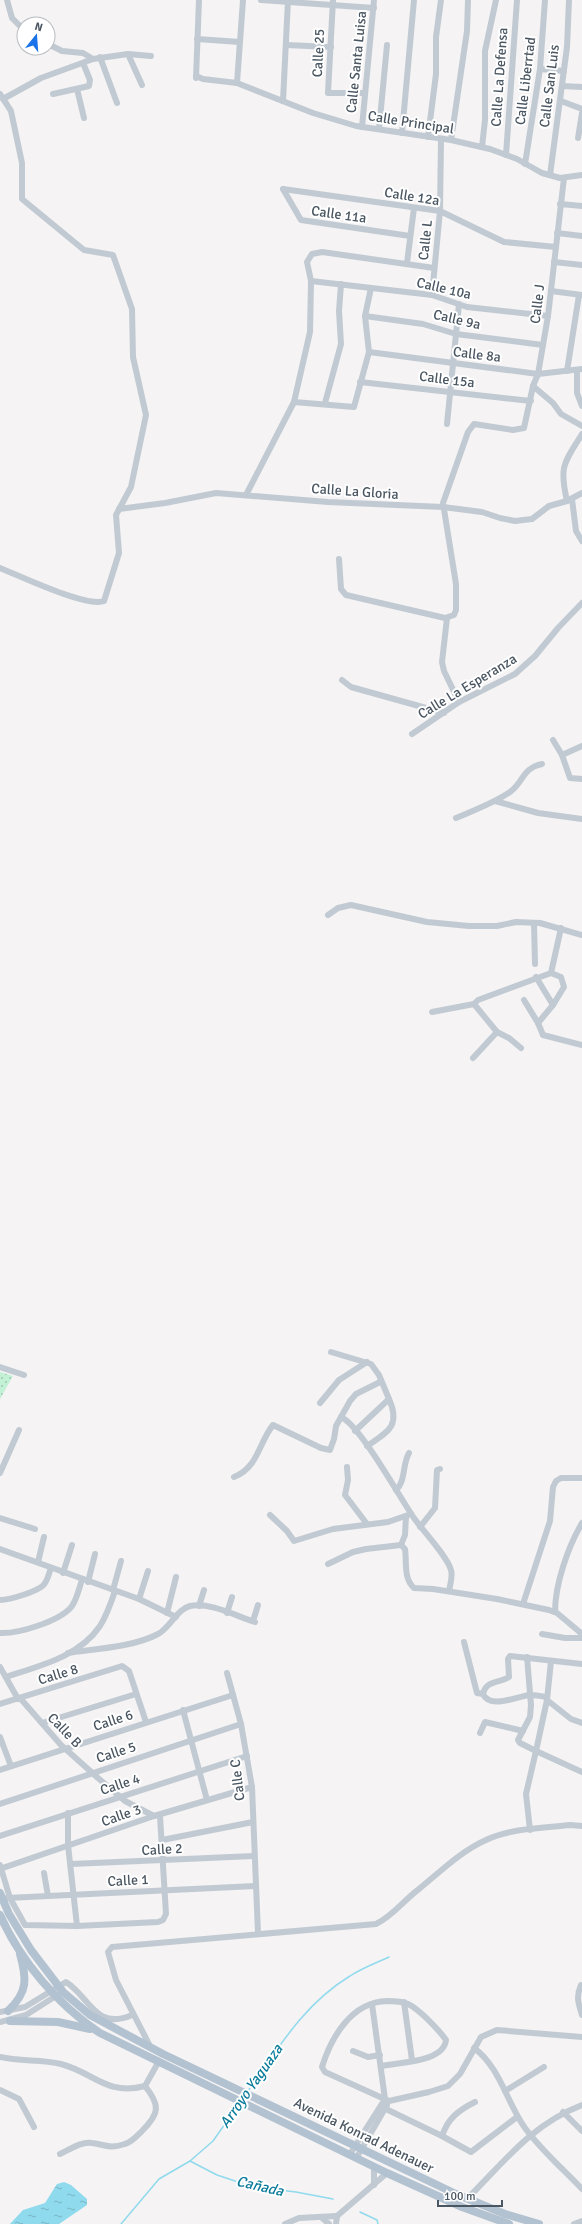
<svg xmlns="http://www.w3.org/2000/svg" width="582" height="2224" font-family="Signika,sans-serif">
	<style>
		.park { fill: url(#park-dots) }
		.water { fill: url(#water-ripples) }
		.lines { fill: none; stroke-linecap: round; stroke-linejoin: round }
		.stream { stroke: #90daee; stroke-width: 1.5 }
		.minor { stroke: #c1cad2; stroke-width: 6 }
		.major { stroke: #b3c2d1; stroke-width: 8 }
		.labels { text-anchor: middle; stroke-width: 4; stroke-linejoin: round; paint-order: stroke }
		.street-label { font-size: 14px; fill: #4a5661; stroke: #fff }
		.water-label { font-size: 15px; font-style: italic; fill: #0c7c9b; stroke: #fff }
	</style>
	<defs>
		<pattern id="park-dots" width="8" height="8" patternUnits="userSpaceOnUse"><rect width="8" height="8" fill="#c3f1d5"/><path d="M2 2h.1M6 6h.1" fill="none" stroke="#a0c6b0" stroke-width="1.8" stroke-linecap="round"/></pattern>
		<pattern id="water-ripples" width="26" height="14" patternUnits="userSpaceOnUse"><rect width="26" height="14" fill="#90daee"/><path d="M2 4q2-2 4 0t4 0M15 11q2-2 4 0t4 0" fill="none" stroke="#78b4c4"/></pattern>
	</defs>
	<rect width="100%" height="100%" fill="#f5f3f3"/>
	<path class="park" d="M0,1372l13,4 -13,23z"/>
	<path class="water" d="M64,2182l7,3 16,14v6l-28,19h-49l13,-14 22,-7 12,-19z"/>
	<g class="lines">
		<g class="stream">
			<path d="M248,2091c30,-43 57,-88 102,-115 12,-8 26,-13 39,-19"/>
			<path d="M190,2161l27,14 36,12 43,5 37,7"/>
			<path d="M360,2212l17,8 1,4"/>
			<path d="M121,2224l38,-45 31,-18 23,-20 26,-37"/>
		</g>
		<g class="minor">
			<path d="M7,0l5,18 12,12"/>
			<path d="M261,0l113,8"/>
			<path d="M333,0l-5,93h37"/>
			<path d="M197,39l43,3"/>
			<path d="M48,44l14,7 21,2 10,6 35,-5 14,31"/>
			<path d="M286,45l45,2"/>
			<path d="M128,54l23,2"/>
			<path d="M100,57l17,46"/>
			<path d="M540,69l24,2"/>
			<path d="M196,76l7,3 34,4 76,30 43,13 95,14 39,9 27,10 25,14 18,5 22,-3"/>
			<path d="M196,78l3,-78"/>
			<path d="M237,83l6,-83"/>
			<path d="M562,86l20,1"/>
			<path d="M77,89l7,29"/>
			<path d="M0,94l11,17 11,52v36l62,51 29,5 19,54 1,48 13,58 -15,72 -15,28 3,38 -15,48c-17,7 -84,-25 -104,-33"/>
			<path d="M53,94l36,-8 1,-6 -7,-17"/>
			<path d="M3,99l38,-21 52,-19"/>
			<path d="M283,101l5,-101"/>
			<path d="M561,101l21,8"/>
			<path d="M362,127l12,-127"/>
			<path d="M379,129l8,-84"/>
			<path d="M402,133l12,-133"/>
			<path d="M428,137l8,-63v-37l5,-37"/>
			<path d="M578,138l4,-25"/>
			<path d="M451,140l16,-109 1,-31"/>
			<path d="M482,147l3,-27v-69l11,-51"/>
			<path d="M506,155l11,-155"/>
			<path d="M525,164l15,-95 5,-69"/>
			<path d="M550,175l17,-128 2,-47"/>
			<path d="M283,189l157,22 64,31 52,5"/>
			<path d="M283,189l18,31 109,16"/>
			<path d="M560,204l22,2"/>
			<path d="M557,233l25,3"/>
			<path d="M554,262l28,3"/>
			<path d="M407,263l7,-55"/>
			<path d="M311,281l121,14 35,12 81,9"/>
			<path d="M551,291l31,4"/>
			<path d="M432,295l8,-84 1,-72"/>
			<path d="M365,316l58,8 33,10 87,11"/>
			<path d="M369,352l169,22 44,-5"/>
			<path d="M577,370v23l5,13"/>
			<path d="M567,371l12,-76"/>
			<path d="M360,382l171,19"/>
			<path d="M533,386l20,17 8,11 21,12"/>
			<path d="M294,402l60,5 15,-55 -4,-36 6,-28"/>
			<path d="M325,403l16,-59 -2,-33 2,-27"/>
			<path d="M447,424l12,-120"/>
			<path d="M246,495l48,-93 16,-70 1,-51 -4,-19 5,-8 10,-2 112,16"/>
			<path d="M572,499l4,32 6,10"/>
			<path d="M567,501c-8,-35 -3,-38 15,-67"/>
			<path d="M119,509l46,-6 51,-10 112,9 115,5 39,5 18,6 15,3 17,-2 17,-13 18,-5 15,-8"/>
			<path d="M339,559l2,30 5,6 99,23 9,-3 2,-5v-26l-13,-81 25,-71 6,-8 39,6 11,-2 9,-42 5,-12 10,-58 16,-138"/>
			<path d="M447,618l-5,44 2,9 15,31"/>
			<path d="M342,680l9,7 93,26"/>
			<path d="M412,734l47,-32 56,-28 20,-18 23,-28 24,-25"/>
			<path d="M553,740l9,15 8,23 12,1"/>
			<path d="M562,755l20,-9"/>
			<path d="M495,801l43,12 44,6"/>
			<path d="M456,818c19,-8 38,-15 54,-26 14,-10 12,-24 32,-28"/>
			<path d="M328,915l10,-7 13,-3 76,17 42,4h28l19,-4 24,1 42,12"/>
			<path d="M534,923l1,41"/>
			<path d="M536,977l17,28 11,-18 -3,-10 -10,-4"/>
			<path d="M524,1000l14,23 15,-18"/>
			<path d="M474,1004l23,28 12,6 12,10"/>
			<path d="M432,1012l42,-8 4,-4 73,-27 10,-45"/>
			<path d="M538,1023l5,12 39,10"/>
			<path d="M473,1058l24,-26"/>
			<path d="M331,1352l40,12 8,11 10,24 -34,32"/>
			<path d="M0,1367l24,8"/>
			<path d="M320,1403l19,-23 28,-18"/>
			<path d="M341,1417c19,8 59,81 73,101 9,13 33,38 37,52 2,7 -1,15 -2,21"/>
			<path d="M367,1446c21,-14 34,-20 22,-47"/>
			<path d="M347,1467l1,13 -3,15 22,29"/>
			<path d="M0,1473l19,-43"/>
			<path d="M234,1477c24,-9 25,-35 39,-52l48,23 9,2 4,-11 2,-13 14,-25 6,-7 24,-12"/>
			<path d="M396,1490c10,-9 6,-25 13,-37"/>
			<path d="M270,1515l17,16 7,10 39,-12 55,-7 23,-8"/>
			<path d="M0,1518l35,11"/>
			<path d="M420,1527l15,-19 2,-38 3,-1"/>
			<path d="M401,1545l4,4c2,13 -2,29 9,39l19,1 64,10 52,11 8,3 25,21"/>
			<path d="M0,1549l139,50 37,18"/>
			<path d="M38,1562l6,-25"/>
			<path d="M328,1564l25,-12 13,-3 35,-4 4,-10 1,-19"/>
			<path d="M63,1573l9,-28"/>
			<path d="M88,1582l7,-28"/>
			<path d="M113,1590l8,-29"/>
			<path d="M139,1599l9,-28"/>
			<path d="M0,1600c9,0 41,-9 45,-17 3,-4 4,-10 6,-15"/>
			<path d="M523,1604l27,-83 3,-34 3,-6 5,-3h21"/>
			<path d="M199,1606l5,-16"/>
			<path d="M555,1612c0,-28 13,-65 27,-89"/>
			<path d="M167,1613l9,-36"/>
			<path d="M227,1613l5,-16"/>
			<path d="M253,1621l5,-16"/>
			<path d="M0,1633c18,1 61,-12 72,-27 5,-7 7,-18 10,-26"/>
			<path d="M542,1634l23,4h17"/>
			<path d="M464,1642l13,51 6,1"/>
			<path d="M68,1653c27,-4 66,-6 90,-19 12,-6 19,-25 32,-28 20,-4 46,10 65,16"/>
			<path d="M527,1657l4,48 -1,12 -12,23 2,3 16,8 11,-51"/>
			<path d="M551,1661l-4,39 24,19 11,4"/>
			<path d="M0,1667l18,32"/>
			<path d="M227,1673l14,51 11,63 6,146"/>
			<path d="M6,1677c33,-11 73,-20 94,-51 7,-11 11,-23 15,-35"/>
			<path d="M546,1697c-5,-1 -10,-2 -16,-2 -12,1 -40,15 -47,-1 3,-14 17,-11 26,-17l-1,-18 2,-3 72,8"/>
			<path d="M20,1698l41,47 37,33 27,23 29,15"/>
			<path d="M0,1704l122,-38 7,5 17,51"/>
			<path d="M183,1710l24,90"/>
			<path d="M42,1723l94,-29"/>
			<path d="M480,1733l5,-11 38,9"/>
			<path d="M0,1737l11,29"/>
			<path d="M0,1770l233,-75"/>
			<path d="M0,1804l241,-80"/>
			<path d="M68,1813v32l9,81"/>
			<path d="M530,1830l-4,-36 10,-43 46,21"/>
			<path d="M0,1836l247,-80"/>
			<path d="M162,1840l91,-18"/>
			<path d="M71,1864l183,-8"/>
			<path d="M0,1865l10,33 15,27 52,1 81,-4 5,-2 3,-6 -6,-98"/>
			<path d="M0,1869l154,-53 98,-29"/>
			<path d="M44,1873l4,23"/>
			<path d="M7,1898l248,-12"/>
			<path d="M581,1985c-5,11 -3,18 1,30"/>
			<path d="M404,2002l8,58"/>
			<path d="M0,2012l25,-5 41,-25c24,15 29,49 66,33"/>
			<path d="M0,2022l26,-7 33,-21"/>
			<path d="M151,2048l-35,-68 -8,-28 4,-5 264,-23c17,-8 28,-24 43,-35 21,-17 42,-38 67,-49 25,-12 57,-12 84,-15l12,1"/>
			<path d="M474,2048c26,19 33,55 51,80 16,22 38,41 57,61"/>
			<path d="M353,2051l15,6 12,-2"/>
			<path d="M0,2057c20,5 41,2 61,7 34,9 45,32 84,22l14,-25"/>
			<path d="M382,2066c18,-4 62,-4 64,-26 -7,-10 -27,-31 -38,-36 -7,-3 -14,-3 -21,-3 -36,1 -56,37 -65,66l3,5 64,29 40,-9 19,-6 12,-12 21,-37 16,-7 85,7"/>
			<path d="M0,2090l19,9 15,28"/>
			<path d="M505,2091l39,-24"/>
			<path d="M386,2109l56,27 29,16 46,-35"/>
			<path d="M563,2112l19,19"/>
			<path d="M442,2136c6,-18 17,-26 33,-34"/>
			<path d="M60,2154c9,-4 21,-13 32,-11 15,2 17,6 33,1 7,-2 12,-8 17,-13 17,-17 19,-25 3,-45"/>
			<path d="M350,2154l35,-55 -13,-95"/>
			<path d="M357,2157l30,-52"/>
			<path d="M374,2185v-18"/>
			<path d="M467,2199c37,-37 65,-75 115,-94"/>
			<path d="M321,2217l8,7"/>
			<path d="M285,2224l14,-6 38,-2"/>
			<path d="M336,2224l1,-8 50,-43"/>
			<path d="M574,2224l8,-3"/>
		</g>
		<g class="major">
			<path d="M0,1893l9,21 22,36 32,42 27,23 73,39 293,140 49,20 34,10"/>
			<path d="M0,1915c21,47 58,90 100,118l287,140 75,34 47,17"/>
			<path d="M8,2011c20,-19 19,-32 12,-57"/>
			<path d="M10,2021l48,1 32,7"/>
		</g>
	</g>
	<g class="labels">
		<g class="street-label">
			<text transform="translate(318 53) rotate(-87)" y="5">Calle 25</text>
			<text transform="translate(356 62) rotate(-84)" y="5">Calle Santa Luisa</text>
			<text transform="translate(499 77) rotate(-86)" y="5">Calle La Defensa</text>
			<text transform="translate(525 81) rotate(-83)" y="5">Calle Liberrtad</text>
			<text transform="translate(549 86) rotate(-83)" y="5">Calle San Luis</text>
			<text transform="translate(411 122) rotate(9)" y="5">Calle Principal</text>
			<text transform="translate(412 196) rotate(9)" y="5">Calle 12a</text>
			<text transform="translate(339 214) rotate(8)" y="5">Calle 11a</text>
			<text transform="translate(425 240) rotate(-84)" y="5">Calle L</text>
			<text transform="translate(444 288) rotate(13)" y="5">Calle 10a</text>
			<text transform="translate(537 304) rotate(-83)" y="5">Calle J</text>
			<text transform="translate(457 319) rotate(13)" y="5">Calle 9a</text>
			<text transform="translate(477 354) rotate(7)" y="5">Calle 8a</text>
			<text transform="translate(447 379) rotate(7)" y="5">Calle 15a</text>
			<text transform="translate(355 491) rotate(4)" y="5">Calle La Gloria</text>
			<text transform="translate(467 686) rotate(-31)" y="5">Calle La Esperanza</text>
			<text transform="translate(58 1674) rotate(-17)" y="5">Calle 8</text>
			<text transform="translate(113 1720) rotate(-18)" y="5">Calle 6</text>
			<text transform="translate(65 1730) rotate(46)" y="5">Calle B</text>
			<text transform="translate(116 1752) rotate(-18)" y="5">Calle 5</text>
			<text transform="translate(237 1780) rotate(-97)" y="5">Calle C</text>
			<text transform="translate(120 1784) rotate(-18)" y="5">Calle 4</text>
			<text transform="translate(121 1815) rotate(-19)" y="5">Calle 3</text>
			<text transform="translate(162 1849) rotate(-3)" y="5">Calle 2</text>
			<text transform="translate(128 1880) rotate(-3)" y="5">Calle 1</text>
			<text transform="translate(364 2135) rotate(26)" y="5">Avenida Konrad Adenauer</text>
		</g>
		<g class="water-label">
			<text transform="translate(251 2086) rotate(-55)" y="5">Arroyo Yaguaza</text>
			<text transform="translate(260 2186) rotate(13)" y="5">Cañada</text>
		</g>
	</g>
	<g transform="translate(36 36) rotate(17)"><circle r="19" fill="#ffffff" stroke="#b7bbc0"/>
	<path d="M0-3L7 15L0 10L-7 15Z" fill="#1a73e8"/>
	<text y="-6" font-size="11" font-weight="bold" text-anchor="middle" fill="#4a5661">N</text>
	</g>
	<path d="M438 2200v6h64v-6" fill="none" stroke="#4a5661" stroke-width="2"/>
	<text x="444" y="2200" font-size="12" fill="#4a5661" stroke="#ffffff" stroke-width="3" paint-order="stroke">100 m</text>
</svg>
